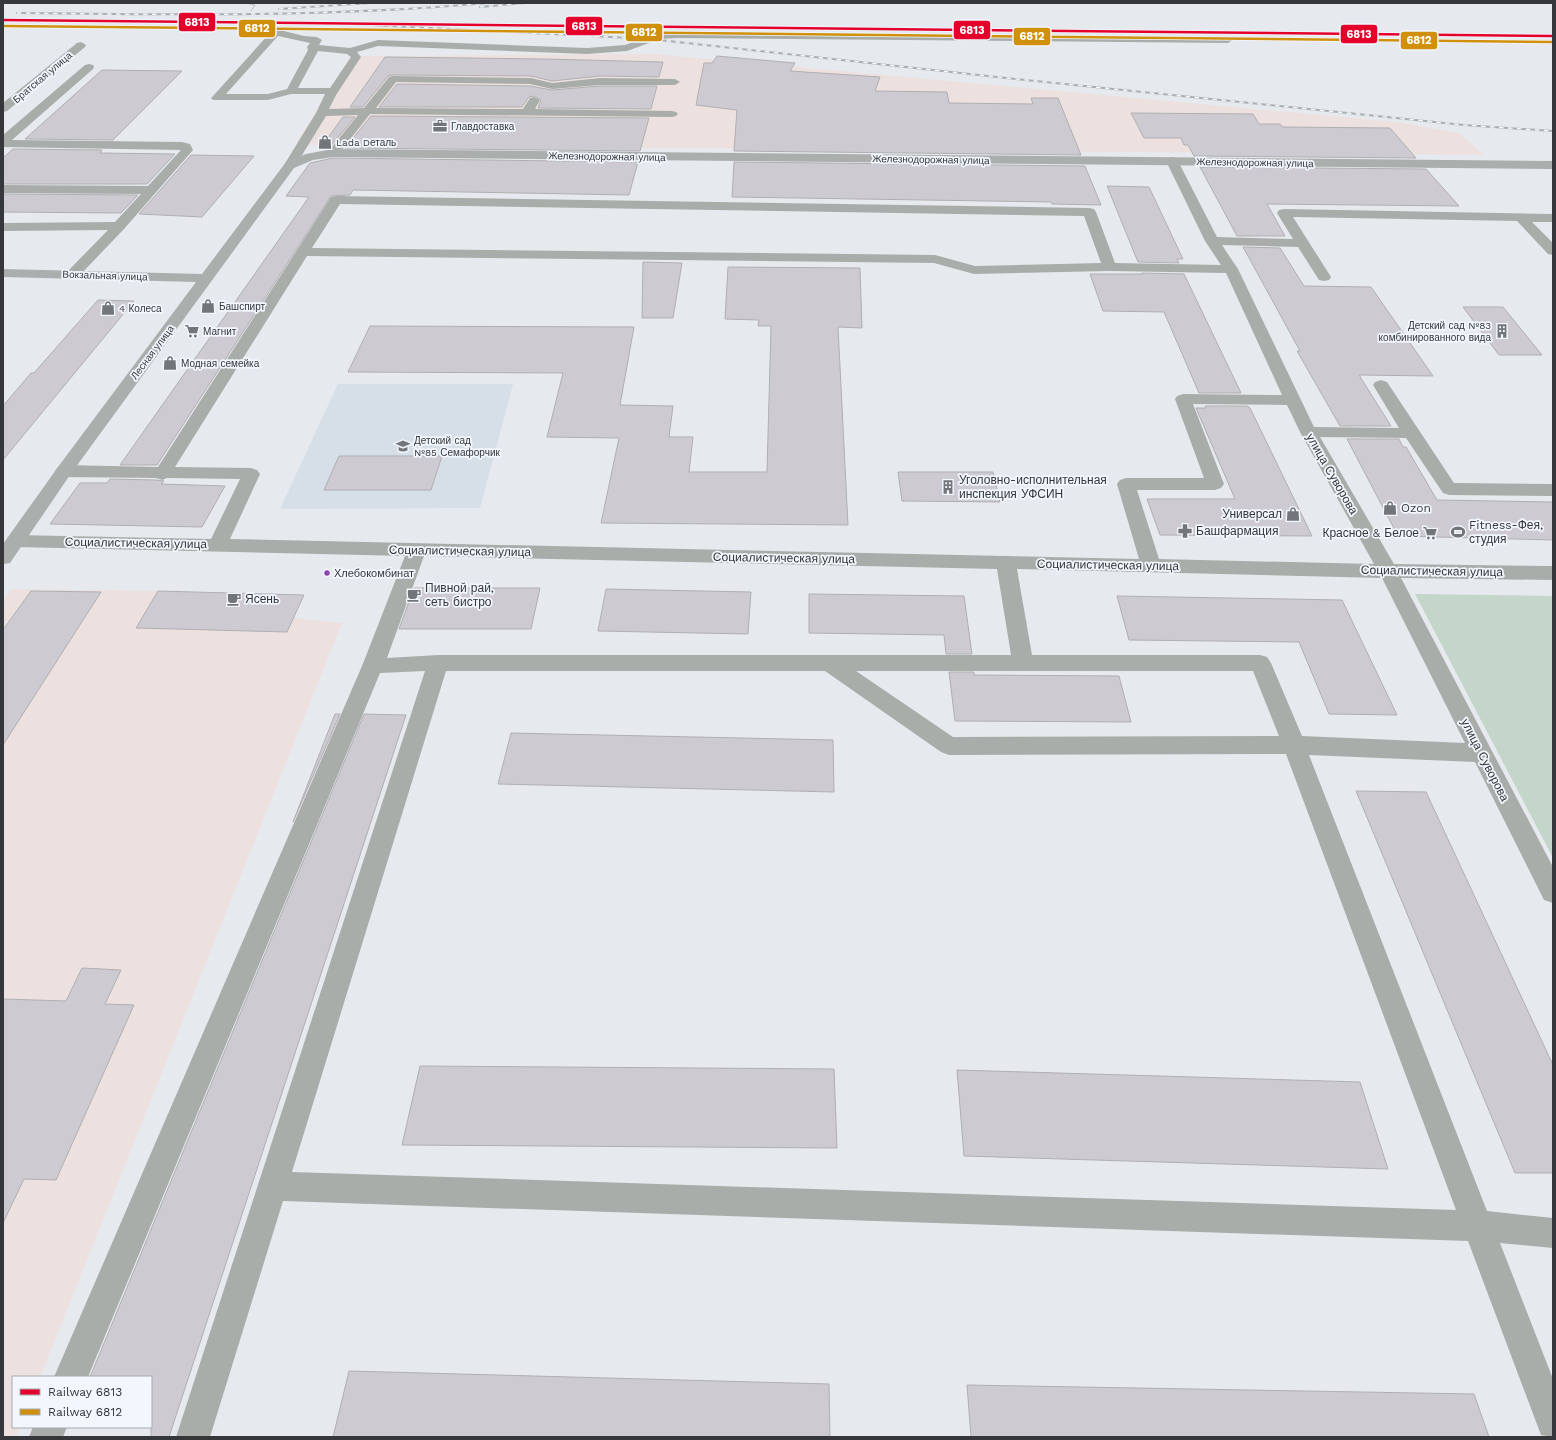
<svg xmlns="http://www.w3.org/2000/svg" width="1556" height="1440" font-family="'Work Sans',sans-serif">
	<style>
		.built { fill: #d6dee8 }
		.industrial { fill: #ede1df }
		.green { fill: #c4d5ca }
		.building { fill: #cecad1; stroke: #afafb2 }
		.lines { fill: none; stroke-linecap: round; stroke-linejoin: round }
		.path { stroke: #a6a9a7; stroke-width: 1; stroke-dasharray: 2 1; stroke-linecap: butt }
		.minor { fill: #a9adaa; fill-rule: evenodd }
		.major { fill: #aaafad; fill-rule: evenodd }
		.rail-casing { stroke: #aaaead; stroke-width: 2 }
		.rail { stroke: #f2f7fe; stroke-width: 1.5; stroke-dasharray: 4.5; stroke-linecap: butt }
		.rail-1-casing { stroke: #f2f7fe; stroke-width: 4 }
		.rail-2-casing { stroke: #f2f7fe; stroke-width: 4 }
		.rail-1 { stroke: #e4002b; stroke-width: 2.5 }
		.rail-2 { stroke: #d0900c; stroke-width: 2.5 }
		.bus-dot { fill: #8e44ad; stroke: #f2f7fe; stroke-width: 1.5 }
		.labels { text-anchor: middle; stroke-width: 3.5; stroke-linejoin: round; paint-order: stroke }
		.far-street-label { font-size: 10px; fill: #35373a; stroke: #f2f7fe }
		.far-poi-label { font-size: 10px; fill: #35373a; stroke: #f2f7fe; text-anchor: start }
		.bus-label { font-size: 11px; fill: #35373a; stroke: #f2f7fe; text-anchor: start }
		.street-label { font-size: 12px; fill: #35373a; stroke: #f2f7fe }
		.poi-label { font-size: 12px; fill: #35373a; stroke: #f2f7fe; text-anchor: start }
		.line-badge { stroke: #f2f7fe; stroke-width: 1.5 }
		.badge-label { font-size: 11px; text-anchor: middle; font-weight: bold; fill: #fff }
	</style>
	<rect width="100%" height="100%" fill="#e6eaee"/>
	<path class="built" d="M338,384h175l-33,124 -200,1z"/>
	<g class="industrial">
		<path d="M655,54l742,68 62,11 25,22 -1168,-10 -20,-2 55,-87z"/>
		<path d="M12,589l146,2 135,27 49,5 -302,754h-27v50h7l-4,10h-13v-836z"/>
	</g>
	<path class="green" d="M1415,594l138,2v262z"/>
	<g class="building">
		<path d="M717,56l78,7 -5,8 90,6 -5,14 72,1 2,11 84,1 -2,-6h27l23,57 -347,-4 3,-41 -41,-5 8,-42h8z"/>
		<path d="M385,57l160,2 118,3 -4,15 -59,-1 -48,5 -21,-5 -138,-1 -5,1 -25,31h-13z"/>
		<path d="M102,70l80,1 -69,69 -88,-1z"/>
		<path d="M397,84l133,2 22,4 48,-4h57l-6,23 -113,-1 3,-8 -7,-4 -5,1 -7,10h-143z"/>
		<path d="M1131,113l122,1 6,10h21l3,3 107,1 26,30 -222,-2 -6,-11h-4l-3,-7h-37z"/>
		<path d="M371,116l278,2 -9,33 -295,-3z"/>
		<path d="M343,117h12l-26,31 -10,2z"/>
		<path d="M13,149l89,1 -2,3 75,1 -28,30h-144v-26z"/>
		<path d="M191,155l63,1 -52,61 -63,-3z"/>
		<path d="M333,158l305,4 -9,33 -276,-5 -3,5 -19,1 -174,269h-37l189,-268 -23,-1 24,-33z"/>
		<path d="M734,162l351,4 16,39 -49,-1 -1,-2 -319,-5z"/>
		<path d="M1200,167l226,2 33,37 -192,-2 18,32h-48z"/>
		<path d="M1107,186l42,1 34,72h-6l2,4 -41,-1z"/>
		<path d="M3,194l135,1 -17,18 -118,-1z"/>
		<path d="M1243,247l37,1 24,38 67,1 62,89 -74,-1 32,51h-51l-43,-75h3z"/>
		<path d="M643,262l39,1 -9,55h-31z"/>
		<path d="M728,267l132,1 2,60 -24,-1 10,198 -247,-2 18,-85 -72,-1 16,-64 -215,-1 22,-46 264,1 -14,78 53,1 -4,31h24l-4,35h78l4,-146h-13l1,-6 -34,-1z"/>
		<path d="M1142,273l42,1 57,119h-42l-35,-81 -61,-1 -13,-37h53z"/>
		<path d="M98,300l36,1 -131,159v-54l28,-33h3z"/>
		<path d="M1463,307h40l39,48h-43z"/>
		<path d="M1205,406h42l3,2 62,128 -152,-1 -13,-36h88l-39,-91h10z"/>
		<path d="M1347,439h52l4,8h3l31,53 116,2v38l-155,-4z"/>
		<path d="M339,456h103l-11,34h-107z"/>
		<path d="M898,472h95l7,30 -98,-1z"/>
		<path d="M110,479l46,1 8,1 -3,3 64,2 -23,41 -152,-3 30,-41h27z"/>
		<path d="M414,588h126l-9,41h-132z"/>
		<path d="M606,589l145,3 -3,42 -150,-3z"/>
		<path d="M31,591l70,1 -98,153v-115z"/>
		<path d="M158,591l146,4 -17,37 -151,-4z"/>
		<path d="M809,594l155,2 8,58h-26l-2,-19 -135,-2z"/>
		<path d="M1117,596l225,4 55,115 -68,-1 -30,-72 -170,-2z"/>
		<path d="M949,672h25v3l145,1 12,46 -176,-1z"/>
		<path d="M335,714h5l-47,108z"/>
		<path d="M364,714l42,1 -237,722h-18v-60h-61z"/>
		<path d="M511,733l322,7 1,52 -336,-8z"/>
		<path d="M1356,791l70,1 127,273v108h-38z"/>
		<path d="M82,968l39,2 -16,34 29,1 -78,175 -32,-1 -21,44v-224l63,2z"/>
		<path d="M420,1066l414,3 3,79 -435,-3z"/>
		<path d="M957,1070l403,12 28,87 -424,-13z"/>
		<path d="M349,1371l480,13 1,53h-497z"/>
		<path d="M967,1385l507,9 15,43h-518z"/>
	</g>
	<g class="lines">
		<path class="path" d="M246,3l9,2 -4,6"/>
		<g class="minor">
			<path d="M247,26l29,3 28,7 13,1 5,3 -3,5 31,3 28,-8 209,8 38,-3 30,-11 22,-2 551,5 5,3 -5,3 -551,-5 -17,1 -33,12 -40,3 -209,-8 -21,6 4,5 -25,38 -7,14 35,-1 25,-31 4,-1 138,2 21,5 48,-5 75,1 5,3 -5,3h-75l-48,4 -22,-5 -134,-2 -20,26 147,1 7,-11 4,-1 6,3 -5,9 137,2 4,1 2,2 -2,2 -4,1 -302,-3 -33,42h-8l-2,-3 31,-38 -32,1 -30,49 -2,3h-8l-2,-3 32,-52 9,-19h-34l-23,6h-55l-2,-2 2,-2 56,-62 -26,-3 -1,-2zM278,36l32,7 -3,4 1,3 -21,39 -19,5h-42zM318,51l29,3 4,3 -21,31h-32z"/>
			<path d="M81,42l5,3 -1,2 -78,64 -4,1v-9l74,-60z"/>
			<path d="M89,64l4,1 1,2 -1,2 -81,71 170,2 8,2 3,6 -69,79 -46,48 -5,1 -5,-1 -2,-3 2,-3 40,-41 -105,1v-8l112,-1 26,-28 -138,-1v-8l145,1 33,-36 -178,-3v-12l82,-70z"/>
			<path d="M1172,157l4,1 2,3 39,76 76,2 -16,-26 2,-3 5,-1 269,5v8h-21l21,21v12l-5,-1 -31,-33 -224,-4 38,60 -2,3 -5,1 -5,-1 -21,-33 -76,-2 16,24 76,158 85,1 -26,-43 2,-3 6,-2 6,2 67,101 99,1v12l-104,-1 -6,-2 -37,-55 -86,-1 74,127 159,2v14l-152,-2 152,289v36l-9,-3 -69,-138 -166,-7 178,456 66,7v30l-53,-5 53,136v58l-12,-2 -73,-194 -1185,-40 -73,236h-34l249,-766 -45,2 -292,704h-34l308,-711 43,-110 -389,-9 -7,-2 -2,-4 2,-4 7,-2 195,4 29,-60 -73,-1 -5,2 -6,-2 -92,-1 -6,-2 -3,-4 3,-4 6,-2 94,2 173,-270 5,-1 753,12 5,1 2,3 19,51 106,2 -16,-24 -39,-80 2,-3zM340,204l744,12 17,47 -126,3 -40,-11 -623,-7zM307,256l627,7 40,11 136,-3 116,2 56,122 -99,-1 -6,2 -2,3 29,79h-78l-6,2 -3,4 22,75 -909,-20 30,-65 -3,-4 -6,-2 -76,-1zM1193,404l94,1 13,27 74,132 -215,-5 -22,-69h78l6,-2 3,-4zM424,556l573,13 14,86h-573l-51,3zM1017,569l365,9 83,165 -163,-7 -31,-73 -4,-6 -7,-2h-228zM446,671h379l116,81 8,3 337,-1 170,456 -1164,-38zM856,671h397l26,65 -326,1z"/>
			<path d="M33,1427h34l-4,10h-34z"/>
		</g>
		<path class="major" d="M333,149l1220,12v8l-1220,-12 -20,3 -19,8 -224,307 -60,88 -7,1v-20l55,-77 138,-185 -193,-5v-8l199,5 84,-112 20,-8z"/>
		<defs>
			<g id="rail">
				<path d="M480,7l45,-4"/>
				<path d="M279,9l91,-6"/>
				<path d="M17,13c157,2 313,4 470,-10"/>
				<path d="M352,24l298,15 347,38 467,48 89,6"/>
			</g>
		</defs>
		<use href="#rail" class="rail-casing"/>
		<use href="#rail" class="rail"/>
		<defs>
			<path id="rail-1" d="M3,20l1550,16"/>
			<path id="rail-2" d="M3,26l1550,16"/>
		</defs>
		<use href="#rail-1" class="rail-1-casing"/>
		<use href="#rail-2" class="rail-2-casing"/>
		<use href="#rail-1" class="rail-1"/>
		<use href="#rail-2" class="rail-2"/>
	</g>
	<defs>
		<symbol id="office-bare" viewBox="-9 -9 18 18"><path d="M-6-3h4V-5.5h4V-3h4V5H-6ZM-1-4.5V-3h2v-1.5ZM-6 0V1H6V0Z" fill="#737679" stroke="#f2f7fe" stroke-width="2.5" paint-order="stroke"/></symbol>
		<symbol id="shop-bare" viewBox="-9 -9 18 18"><path d="M-5-2.5h2.3a2.7 3.5 0 0 1 5.4 0H5L5.5 6h-11ZM-1.5-2.5h3a1.5 2.3 0 0 0-3 0Z" fill="#737679" stroke="#f2f7fe" stroke-width="2.5" paint-order="stroke"/></symbol>
		<symbol id="supermarket-bare" viewBox="-9 -9 18 18"><path d="M-6-5.5h2.5l.6 2H6L4.5 2H-2.5L-4.4-4H-6ZM-1.5 3.2a1.3 1.3 0 1 0 .1 0ZM3 3.2a1.3 1.3 0 1 0 .1 0Z" fill="#737679" stroke="#f2f7fe" stroke-width="2.5" paint-order="stroke"/></symbol>
		<symbol id="building-bare" viewBox="-9 -9 18 18"><path d="M-4-6H4V6H1V3H-1V6H-4ZM-2.5-4.3h1.7v1.8h-1.7ZM.8-4.3h1.7v1.8H.8ZM-2.5-1h1.7V.8h-1.7ZM.8-1h1.7V.8H.8Z" fill="#737679" stroke="#f2f7fe" stroke-width="2.5" paint-order="stroke"/></symbol>
		<symbol id="school-bare" viewBox="-9 -9 18 18"><path d="M0-5L7-2L0 1L-7-2ZM-4 1L0 2.5L4 1V4Q0 6-4 4Z" fill="#737679" stroke="#f2f7fe" stroke-width="2.5" paint-order="stroke"/></symbol>
		<symbol id="pharmacy-bare" viewBox="-9 -9 18 18"><path d="M-2-6h4v4h4v4h-4v4h-4v-4h-4v-4h4Z" fill="#737679" stroke="#f2f7fe" stroke-width="2.5" paint-order="stroke"/></symbol>
		<symbol id="stadium-bare" viewBox="-9 -9 18 18"><path d="M0-5a6.5 5 0 1 0 0 10a6.5 5 0 1 0 0-10ZM-3.5-1.8h7v3.6h-7Z" fill="#737679" stroke="#f2f7fe" stroke-width="2.5" paint-order="stroke"/></symbol>
		<symbol id="cafe-bare" viewBox="-9 -9 18 18"><path d="M-5.5-4.5H6V0H3Q3 3.5 0 3.5H-2.5Q-5.5 3.5-5.5 0ZM3-3.2v2h1.7v-2ZM-6 4.5H4V6H-6Z" fill="#737679" stroke="#f2f7fe" stroke-width="2.5" paint-order="stroke"/></symbol>
	</defs>
	<g fill-rule="evenodd">
		<use href="#office-bare" x="430" y="116" width="20" height="20"/>
		<use href="#shop-bare" x="315" y="132" width="20" height="20"/>
		<use href="#shop-bare" x="198" y="296" width="20" height="20"/>
		<use href="#shop-bare" x="98" y="298" width="20" height="20"/>
		<use href="#supermarket-bare" x="182" y="321" width="20" height="20"/>
		<use href="#building-bare" x="1492" y="321" width="20" height="20"/>
		<use href="#shop-bare" x="160" y="353" width="20" height="20"/>
		<use href="#school-bare" x="393" y="436" width="20" height="20"/>
		<use href="#building-bare" x="938" y="477" width="20" height="20"/>
		<use href="#shop-bare" x="1380" y="498" width="20" height="20"/>
		<use href="#shop-bare" x="1283" y="504" width="20" height="20"/>
		<use href="#pharmacy-bare" x="1175" y="521" width="20" height="20"/>
		<use href="#stadium-bare" x="1448" y="522" width="20" height="20"/>
		<use href="#supermarket-bare" x="1420" y="523" width="20" height="20"/>
		<use href="#cafe-bare" x="404" y="585" width="20" height="20"/>
		<use href="#cafe-bare" x="224" y="589" width="20" height="20"/>
	</g>
	<circle class="bus-dot" cx="327" cy="573" r="3.5"/>
	<g class="labels">
		<g class="far-street-label">
			<text transform="translate(42 77) rotate(-40)" y="4">Братская улица</text>
			<text transform="translate(607 156) rotate(1)" y="4">Железнодорожная улица</text>
			<text transform="translate(931 159) rotate(1)" y="4">Железнодорожная улица</text>
			<text transform="translate(1255 162) rotate(1)" y="4">Железнодорожная улица</text>
			<text transform="translate(105 275) rotate(2)" y="4">Вокзальная улица</text>
			<text transform="translate(152 352) rotate(-53)" y="4">Лесная улица</text>
		</g>
		<g class="far-poi-label">
			<text x="451" y="130">Главдоставка</text>
			<text x="336" y="146">Lada Dеталь</text>
			<text x="219" y="310">Башспирт</text>
			<text x="119" y="312">4 Колеса</text>
			<text x="1491" y="329" text-anchor="end">Детский сад №83<tspan x="1491" dy="12">комбинированного вида</tspan></text>
			<text x="203" y="335">Магнит</text>
			<text x="181" y="367">Модная семейка</text>
			<text x="414" y="444">Детский сад<tspan x="414" dy="12">№85 Семафорчик</tspan></text>
		</g>
		<g class="bus-label">
			<text x="334" y="577">Хлебокомбинат</text>
		</g>
		<g class="street-label">
			<text transform="translate(1332 474) rotate(60)" y="4">улица Суворова</text>
			<text transform="translate(136 543) rotate(1)" y="4">Социалистическая улица</text>
			<text transform="translate(460 551) rotate(1)" y="4">Социалистическая улица</text>
			<text transform="translate(784 558) rotate(1)" y="4">Социалистическая улица</text>
			<text transform="translate(1108 565) rotate(1)" y="4">Социалистическая улица</text>
			<text transform="translate(1432 571) rotate(1)" y="4">Социалистическая улица</text>
			<text transform="translate(1485 760) rotate(63)" y="4">улица Суворова</text>
		</g>
		<g class="poi-label">
			<text x="959" y="484">Уголовно-исполнительная<tspan x="959" dy="14">инспекция УФСИН</tspan></text>
			<text x="1401" y="512">Ozon</text>
			<text x="1282" y="518" text-anchor="end">Универсал</text>
			<text x="1469" y="529">Fitness-Фея,<tspan x="1469" dy="14">студия</tspan></text>
			<text x="1196" y="535">Башфармация</text>
			<text x="1419" y="537" text-anchor="end">Красное &amp; Белое</text>
			<text x="425" y="592">Пивной рай,<tspan x="425" dy="14">сеть бистро</tspan></text>
			<text x="245" y="603">Ясень</text>
		</g>
	</g>
	<g class="line-badge">
		<rect x="178" y="12" width="38" height="20" rx="4" fill="#e4002b"/>
		<rect x="565" y="16" width="38" height="20" rx="4" fill="#e4002b"/>
		<rect x="238" y="19" width="38" height="19" rx="4" fill="#d0900c"/>
		<rect x="953" y="20" width="38" height="20" rx="4" fill="#e4002b"/>
		<rect x="625" y="23" width="38" height="19" rx="4" fill="#d0900c"/>
		<rect x="1340" y="24" width="38" height="20" rx="4" fill="#e4002b"/>
		<rect x="1013" y="27" width="38" height="19" rx="4" fill="#d0900c"/>
		<rect x="1400" y="31" width="38" height="19" rx="4" fill="#d0900c"/>
	</g>
	<g class="badge-label">
		<text x="197" y="26">6813</text>
		<text x="584" y="30">6813</text>
		<text x="257" y="32">6812</text>
		<text x="972" y="34">6813</text>
		<text x="644" y="36">6812</text>
		<text x="1359" y="38">6813</text>
		<text x="1032" y="40">6812</text>
		<text x="1419" y="44">6812</text>
	</g>
	<rect width="1556" height="1440" fill="none" stroke="#35373a" stroke-width="8"/>
	<rect x="12" y="1376" width="140" height="52" fill="#f2f7fe" stroke="#a6aab0"/>
	<rect x="20" y="1389" width="20" height="6" fill="#e4002b" stroke="#a6aab0"/>
	<text x="48" y="1396" font-size="12" fill="#35373a">Railway 6813</text>
	<rect x="20" y="1409" width="20" height="6" fill="#d0900c" stroke="#a6aab0"/>
	<text x="48" y="1416" font-size="12" fill="#35373a">Railway 6812</text>
</svg>
